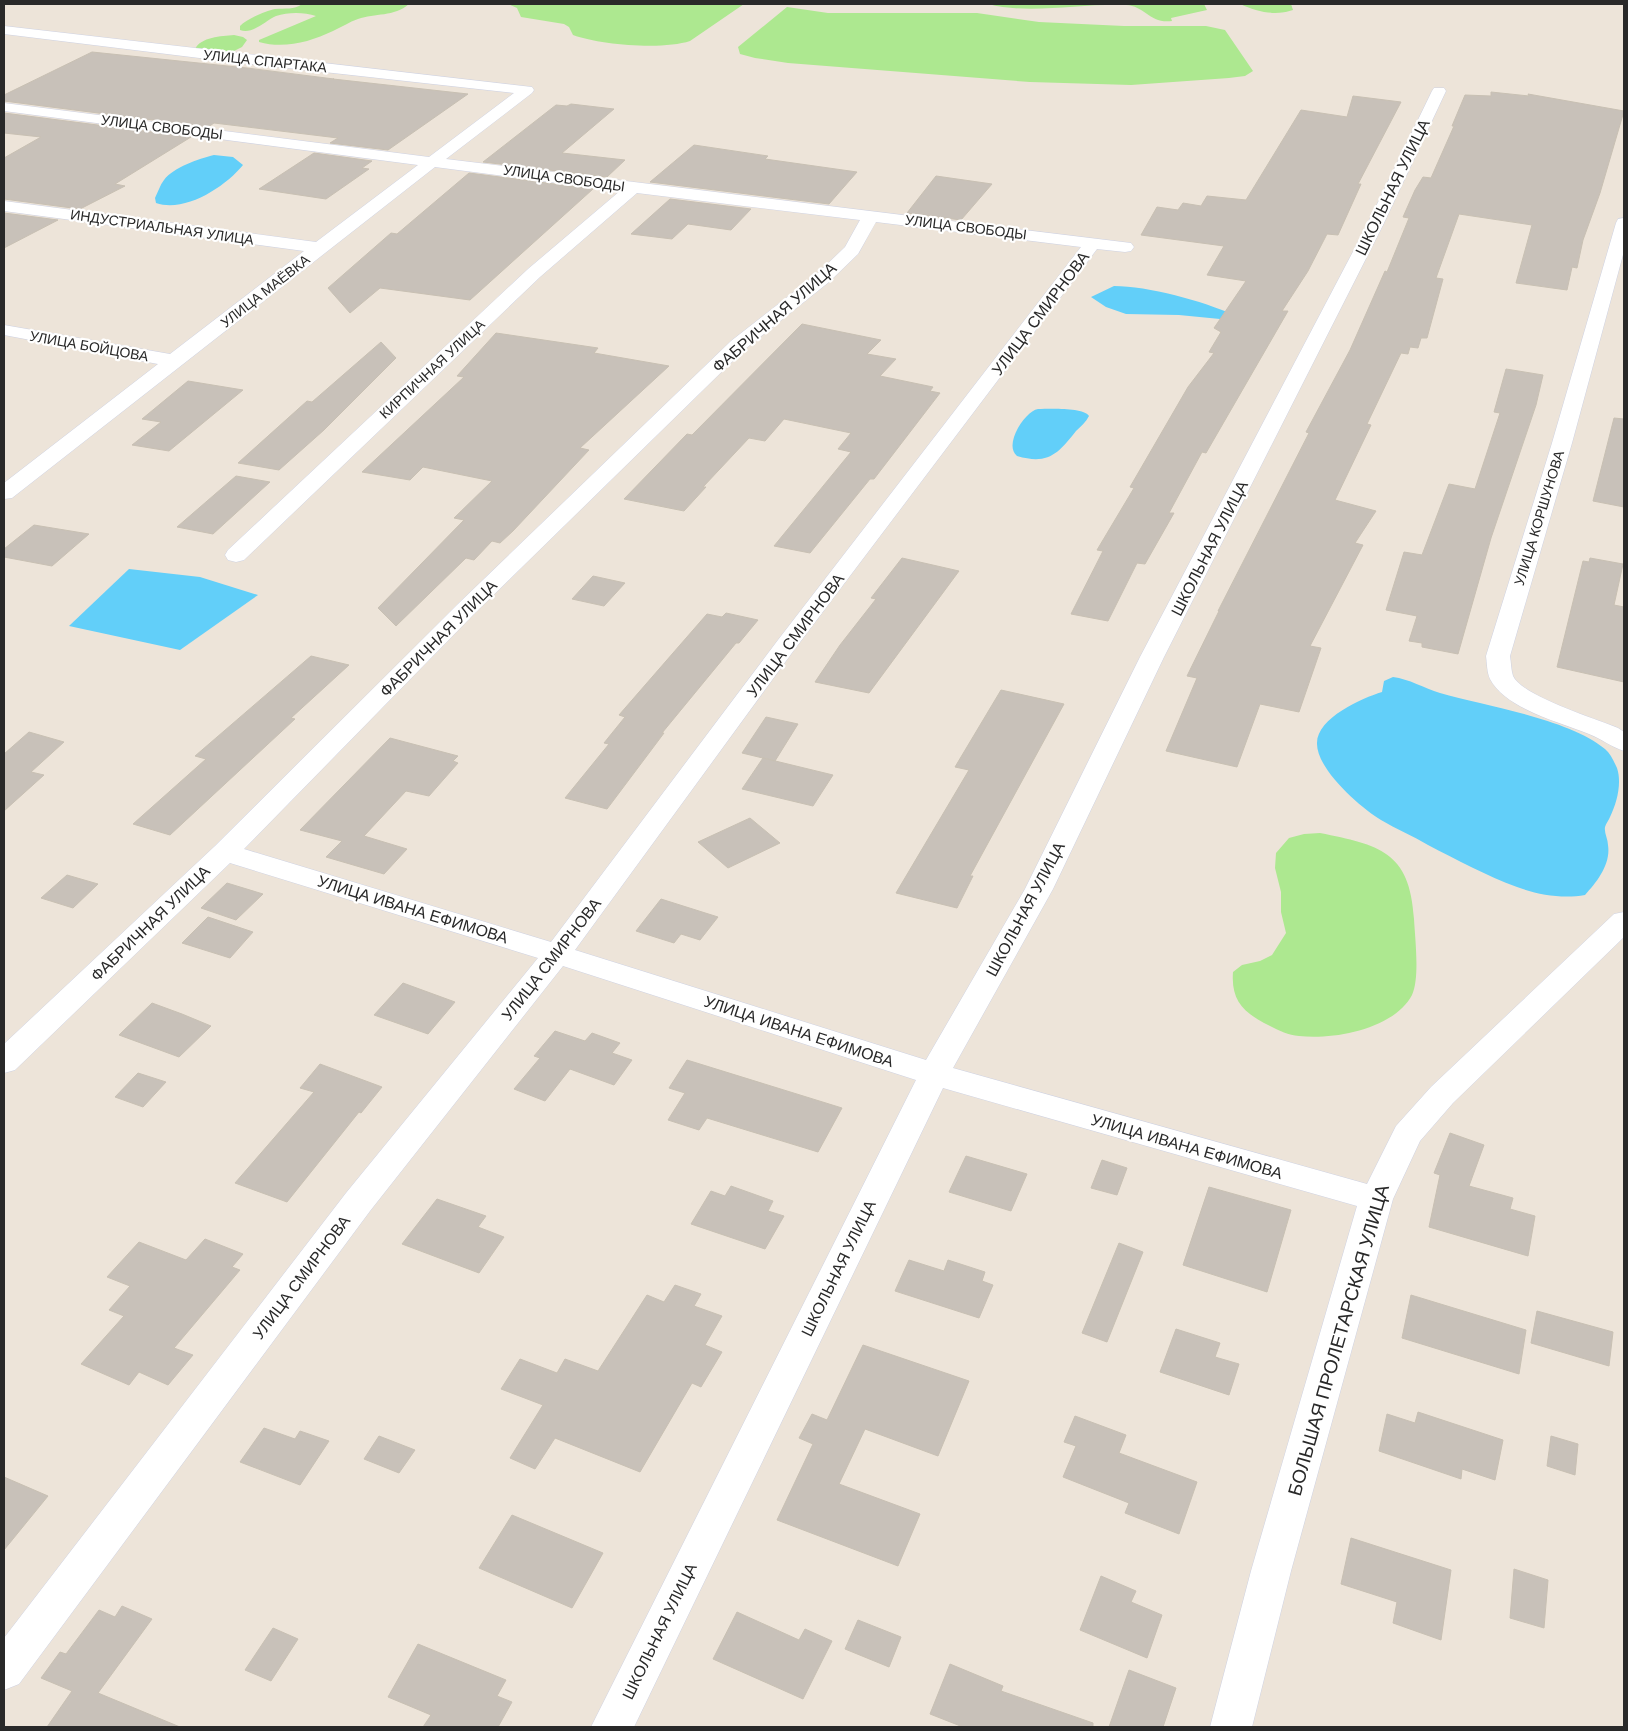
<svg xmlns="http://www.w3.org/2000/svg" width="1628" height="1731" font-family="'DM Sans',sans-serif">
	<style>
		.green { fill: #ade890 }
		.water { fill: #62cff9 }
		.building { fill: #c8c1b9; stroke: #c8c0b3 }
		.lines { fill: none; stroke-linecap: round; stroke-linejoin: round }
		.minor-casing { stroke: #ced2e3; stroke-width: 1 }
		.minor { fill: #fff; fill-rule: evenodd }
		.labels { text-anchor: middle; stroke-width: 4.5; stroke-linejoin: round; paint-order: stroke }
		.far-street-label { font-size: 14px; fill: #292929; stroke: #fff }
		.street-label { font-size: 16px; fill: #292929; stroke: #fff }
		.near-street-label { font-size: 19px; fill: #292929; stroke: #fff }
	</style>
	<rect width="100%" height="100%" fill="#ede4d9"/>
	<g class="green">
		<path d="M302,4h107c-15,13 -34,9 -51,15 -9,3 -16,8 -25,12 -23,11 -49,18 -74,11v-2l57,-24c-12,-4 -28,-4 -40,0 -11,5 -24,19 -36,14v-4c7,-7 25,-15 35,-17 10,-1 19,1 27,-5z"/>
		<path d="M508,4h236l-54,37c-27,9 -90,4 -117,-6l-4,-8 -5,-3 -43,-7 -4,-9z"/>
		<path d="M988,4h216l3,6 -36,8 1,3c-22,3 -27,-15 -46,-16 -43,-2 -97,10 -138,-1z"/>
		<path d="M1240,4h51l2,6c-18,6 -36,2 -53,-6z"/>
		<path d="M787,7l41,6h149l62,9 85,4h82l19,4 28,41 -8,5 -16,2 -98,7 -101,-3 -242,-19 -33,-5 -15,-4 -2,-7z"/>
		<path d="M234,35l9,2 4,3 -5,7 -12,6 -35,-4c6,-12 26,-13 39,-14z"/>
		<path d="M1320,833c59,12 90,18 94,86 1,19 6,59 -2,76 -18,34 -78,45 -113,41 -13,-1 -23,-7 -35,-13 -22,-12 -33,-24 -31,-51l9,-7 18,-4 12,-6 14,-22 -5,-21v-20l-6,-24 1,-15 13,-15 15,-4z"/>
	</g>
	<g class="water">
		<path d="M214,155l19,2 10,8c-18,22 -58,48 -87,38l-1,-5c3,-6 5,-13 9,-18 10,-13 34,-21 50,-25z"/>
		<path d="M1114,286c34,0 89,15 120,29l-14,4 -41,-4 -53,-1 -20,-7 -15,-10z"/>
		<path d="M1038,409c11,0 45,-2 51,7 -3,6 -8,10 -13,15 -18,23 -28,34 -59,25 -14,-11 8,-45 21,-47z"/>
		<path d="M129,569l71,8 58,18 -78,55 -111,-24z"/>
		<path d="M1393,677c16,2 31,11 47,16 46,13 129,26 165,56 6,5 9,13 12,19 5,15 0,35 -7,49 -1,3 -4,6 -5,10 -1,6 3,12 3,18 3,19 -11,37 -23,50 -22,4 -47,0 -68,-8 -30,-11 -60,-27 -89,-42 -15,-9 -32,-16 -47,-25 -20,-12 -65,-51 -64,-77 0,-25 45,-45 65,-51l2,-11z"/>
	</g>
	<g class="building">
		<path d="M92,52l155,16 87,11h-1l135,15 -80,56 -58,-7 8,-5 -124,-15 -6,4 -204,-26v-6z"/>
		<path d="M1491,92l38,4 -1,-2 96,17 -24,82 -17,47 -6,28 -5,-1 -5,23 -51,-7 16,-58 -73,-11 -23,64 7,1 -16,59h-6l-3,10 -8,-1 -2,7 -7,-1 -34,71 4,1 -36,75 41,11 -21,32 8,2 -53,101 11,2 -22,64 -39,-8 -23,63 -71,-16 31,-73 -10,-2 32,-65h-1l91,-178 -3,-1 44,-82 35,-79 2,1 22,-54 -6,-1 12,-27 8,-13 8,1 23,-52h-2l13,-31 26,1z"/>
		<path d="M1353,96l48,6 -43,82h3l-23,51 -11,-1 -19,37 -26,40h6l-82,142 -4,-1 -33,61h5l-29,51 -8,-1 -29,58 -37,-7 32,-63 -6,-1 37,-62 -4,-1 58,-100 26,-34 -5,-1 12,-20 -7,-4 32,-47 -39,-6 17,-29 -83,-11 16,-28 21,3 5,-7 18,3 6,-10 39,4 55,-90 46,7z"/>
		<path d="M571,104l43,5 -52,44 63,7 -18,17 -124,-15 73,-57 11,1z"/>
		<path d="M4,113l187,24 -76,47 10,2 -45,23 -76,-10v-41l37,-21 -37,-4z"/>
		<path d="M694,145l74,11 -3,3 92,13 -28,32 -179,-22z"/>
		<path d="M314,153l58,8 -10,7 7,1 -43,30 -67,-10z"/>
		<path d="M469,173l124,16 -123,111 -90,-12 -30,25 -22,-25 63,-55 6,1z"/>
		<path d="M936,176l56,8 -31,36 -54,-7z"/>
		<path d="M670,199l81,10 -20,21 -43,-6 -16,15 -41,-5z"/>
		<path d="M4,213l54,7 -54,28z"/>
		<path d="M802,324l79,16 -14,14 29,5 -16,17 53,11 -3,4 10,2 -66,86h-4l-60,74 -36,-7 77,-94 -13,-3 13,-16 -67,-14 -19,22 -16,-3 -46,49h3l-22,24 -60,-12 63,-65 5,1z"/>
		<path d="M496,333l102,15 -4,5 75,13 -89,82 9,2 -76,81 -13,12 -8,-2 -18,19 -8,-2 -70,68 -18,-18 86,-88 -10,-2 38,-37 -69,-14 -13,13 -48,-8 102,-95 -7,-1z"/>
		<path d="M381,342l15,16 -72,72 -45,40 -41,-7 69,-62 5,1z"/>
		<path d="M1506,369l37,6 -7,30 -45,133 -33,116 -36,-7v-4l-13,-2 8,-25 -31,-6 18,-58 18,3 27,-71 26,5 25,-76 -6,-1z"/>
		<path d="M188,381l55,9 -74,61 -37,-6 29,-23 -19,-3z"/>
		<path d="M1614,418l10,1v88l-31,-6z"/>
		<path d="M236,476l34,6 -57,52 -36,-7z"/>
		<path d="M34,525l55,9 -37,32 -48,-9v-8z"/>
		<path d="M902,558l57,13 -90,122 -54,-11 25,-37 36,-46 -5,-1z"/>
		<path d="M1590,558l33,6 -9,41 10,2v75l-67,-15 26,-106 6,1z"/>
		<path d="M593,576l32,7 -21,23 -32,-7z"/>
		<path d="M726,613l32,7 -19,23h-3l-74,90h2l-57,76 -42,-11 44,-54 -5,-1 21,-26 -6,-2 88,-101 15,3z"/>
		<path d="M311,656l38,9 -58,53 4,1 -125,116 -37,-11 73,-65 -11,-3z"/>
		<path d="M1001,690l63,14 -94,172h3l-16,32 -61,-15 73,-123 -14,-3z"/>
		<path d="M766,717l32,7 -23,37 -33,-8z"/>
		<path d="M29,732l35,10 -33,30 13,3 -40,36v-57z"/>
		<path d="M390,738l68,18 -5,5 5,2 -29,33 -23,-5 -42,45 43,13 -23,25 -58,-17 16,-16 -42,-11z"/>
		<path d="M763,758l70,17 -20,31 -71,-17z"/>
		<path d="M750,818l30,25 -52,25 -30,-26z"/>
		<path d="M67,875l31,9 -25,24 -32,-10z"/>
		<path d="M227,883l36,11 -27,26 -35,-12z"/>
		<path d="M661,899l57,18 -18,23 -19,-6 -7,9 -38,-12z"/>
		<path d="M208,917l45,15 -23,26 -48,-15z"/>
		<path d="M403,983l52,19 -27,32 -54,-19z"/>
		<path d="M152,1003l30,11 29,12 -32,31 -60,-22z"/>
		<path d="M555,1031l30,10 7,-8 28,10 -8,10 20,7 -18,25 -44,-16 -25,32 -31,-12 26,-31 -6,-2z"/>
		<path d="M687,1060l155,48 -24,44 -111,-34 -8,12 -31,-10 17,-27 -16,-5z"/>
		<path d="M320,1064l62,23 -21,26 -2,-1 -72,90 -52,-19 79,-91 -14,-4z"/>
		<path d="M138,1073l28,9 -23,25 -28,-10z"/>
		<path d="M1450,1133l34,12 -15,41 44,12 -3,11 25,7 -7,40 -99,-29 11,-52 -6,-2z"/>
		<path d="M966,1156l61,18 -16,37 -62,-19z"/>
		<path d="M1102,1160l25,8 -10,27 -26,-7z"/>
		<path d="M731,1186l42,15 -5,10 16,5 -19,33 -74,-25 20,-33 14,5z"/>
		<path d="M1209,1187l82,23 -24,82 -84,-27z"/>
		<path d="M437,1199l49,17 -8,11 26,10 -25,36 -77,-29z"/>
		<path d="M205,1239l38,15 -11,13 8,3 -66,78 19,7 -25,30 -29,-13 -10,13 -48,-21 43,-48 -15,-6 21,-24 -23,-9 32,-35 47,18z"/>
		<path d="M1119,1243l24,9 -36,90 -25,-9z"/>
		<path d="M909,1260l35,11 4,-11 37,12 -3,9 11,4 -14,33 -84,-27z"/>
		<path d="M675,1285l26,9 -7,12 28,10 -17,29 17,7 -21,35 -9,-4 -52,89 -85,-34 -20,31 -25,-11 33,-53 -42,-16 19,-30 37,14 8,-14 33,12 49,-76 17,7z"/>
		<path d="M1411,1295l115,35 -7,44 -117,-36z"/>
		<path d="M1537,1311l76,21 -4,34 -78,-23z"/>
		<path d="M1176,1329l44,14 -5,14 24,7 -10,31 -69,-23z"/>
		<path d="M863,1345l106,36 -31,75 -73,-27 -26,55 81,30 -22,52 -121,-46 36,-76 -14,-6 13,-24 15,6z"/>
		<path d="M1418,1412l85,28 -8,40 -33,-11 -1,10 -82,-28 8,-37 28,9z"/>
		<path d="M1075,1416l51,19 -7,18 78,29 -18,52 -54,-21 4,-10 -66,-26 13,-31 -12,-4z"/>
		<path d="M264,1428l31,11 5,-8 29,10 -29,44 -60,-23z"/>
		<path d="M379,1436l36,14 -16,23 -35,-14z"/>
		<path d="M1551,1436l27,8 -3,31 -28,-9z"/>
		<path d="M4,1477l44,19 -44,54z"/>
		<path d="M512,1515l91,38 -31,55 -93,-40z"/>
		<path d="M1351,1538l100,32 -10,70 -48,-17 4,-21 -56,-18z"/>
		<path d="M1514,1569l34,11 -4,48 -34,-10z"/>
		<path d="M1101,1576l35,15 -5,11 31,13 -15,43 -67,-28z"/>
		<path d="M122,1606l30,13 -54,74 82,34h-133l25,-36 -31,-13 19,-26 6,2 33,-44 16,7z"/>
		<path d="M737,1612l62,28 6,-11 27,12 -29,58 -90,-40z"/>
		<path d="M858,1620l43,17 -12,30 -44,-18z"/>
		<path d="M273,1628l25,11 -27,42 -26,-11z"/>
		<path d="M418,1644l88,36 -9,16 15,6 -14,25h-75l8,-12 -43,-18z"/>
		<path d="M950,1664l53,22 -2,5 92,32v4h-130l-33,-13z"/>
		<path d="M1129,1670l47,18 -13,39h-54z"/>
	</g>
	<g class="lines">
		<defs>
			<g id="minor">
				<path d="M4,26l528,61 2,3 -2,3 -86,66 685,84 3,4 -3,4 -6,1 -28,-3 -303,401 -219,300 351,110 99,-171 115,-232 227,-432 65,-134 2,-3h10l2,3 -63,134 -219,432 -111,232 -100,179 414,116 29,-58 35,-39 183,-173 10,-2v25l-171,166 -33,38 -27,58 -102,372 -39,156h-42l41,-156 106,-365 -414,-118 -309,639h-43l325,-647 -353,-114 -193,245 -351,473 -15,6v-52l342,-445 192,-235 -308,-95 -215,207 -11,3v-29l211,-198 243,-242 273,-263 86,-67 28,-27 15,-27 -223,-27 -97,84 -296,283 -8,2 -8,-2 -3,-5 3,-5 300,-281 92,-78 -185,-24 -423,331 -8,1v-16l154,-119 -154,-29v-10l166,29 134,-103 -300,-40v-10l312,41 102,-77 -414,-54v-8l425,54 85,-64 -290,-32 -220,-27zM876,222l205,25 -303,393 -227,302 -307,-93 230,-235 271,-265 84,-67 29,-28z"/>
				<path d="M1624,218v33l-52,192 -62,213c1,6 1,14 3,20 9,20 83,43 105,52l6,4v19c-13,-4 -22,-12 -35,-17 -30,-12 -83,-25 -99,-55 -3,-6 -3,-16 -4,-23l66,-213 64,-220 2,-4z"/>
			</g>
		</defs>
		<use href="#minor" class="minor-casing"/>
		<use href="#minor" class="minor"/>
	</g>
	<g class="labels">
		<g class="far-street-label">
			<text transform="translate(265 61) rotate(6)" y="5">УЛИЦА СПАРТАКА</text>
			<text transform="translate(162 127) rotate(7)" y="5">УЛИЦА СВОБОДЫ</text>
			<text transform="translate(564 178) rotate(8)" y="5">УЛИЦА СВОБОДЫ</text>
			<text transform="translate(162 227) rotate(8)" y="5">ИНДУСТРИАЛЬНАЯ УЛИЦА</text>
			<text transform="translate(966 227) rotate(7)" y="5">УЛИЦА СВОБОДЫ</text>
			<text transform="translate(265 291) rotate(-38)" y="5">УЛИЦА МАЁВКА</text>
			<text transform="translate(89 346) rotate(10)" y="5">УЛИЦА БОЙЦОВА</text>
			<text transform="translate(432 369) rotate(-43)" y="5">КИРПИЧНАЯ УЛИЦА</text>
			<text transform="translate(1539 518) rotate(-73)" y="5">УЛИЦА КОРШУНОВА</text>
		</g>
		<g class="street-label">
			<text transform="translate(1392 187) rotate(-64)" y="6">ШКОЛЬНАЯ УЛИЦА</text>
			<text transform="translate(1040 313) rotate(-53)" y="6">УЛИЦА СМИРНОВА</text>
			<text transform="translate(774 317) rotate(-41)" y="6">ФАБРИЧНАЯ УЛИЦА</text>
			<text transform="translate(1209 548) rotate(-63)" y="6">ШКОЛЬНАЯ УЛИЦА</text>
			<text transform="translate(795 635) rotate(-53)" y="6">УЛИЦА СМИРНОВА</text>
			<text transform="translate(438 638) rotate(-45)" y="6">ФАБРИЧНАЯ УЛИЦА</text>
			<text transform="translate(413 909) rotate(17)" y="6">УЛИЦА ИВАНА ЕФИМОВА</text>
			<text transform="translate(1025 909) rotate(-62)" y="6">ШКОЛЬНАЯ УЛИЦА</text>
			<text transform="translate(150 923) rotate(-44)" y="6">ФАБРИЧНАЯ УЛИЦА</text>
			<text transform="translate(551 959) rotate(-52)" y="6">УЛИЦА СМИРНОВА</text>
			<text transform="translate(799 1031) rotate(18)" y="6">УЛИЦА ИВАНА ЕФИМОВА</text>
			<text transform="translate(1187 1146) rotate(16)" y="6">УЛИЦА ИВАНА ЕФИМОВА</text>
			<text transform="translate(838 1268) rotate(-64)" y="6">ШКОЛЬНАЯ УЛИЦА</text>
			<text transform="translate(301 1277) rotate(-53)" y="6">УЛИЦА СМИРНОВА</text>
			<text transform="translate(659 1631) rotate(-64)" y="6">ШКОЛЬНАЯ УЛИЦА</text>
		</g>
		<g class="near-street-label">
			<text transform="translate(1338 1340) rotate(-74)" y="7">БОЛЬШАЯ ПРОЛЕТАРСКАЯ УЛИЦА</text>
		</g>
	</g>
	<rect width="1628" height="1731" fill="none" stroke="#292929" stroke-width="10"/>
</svg>
